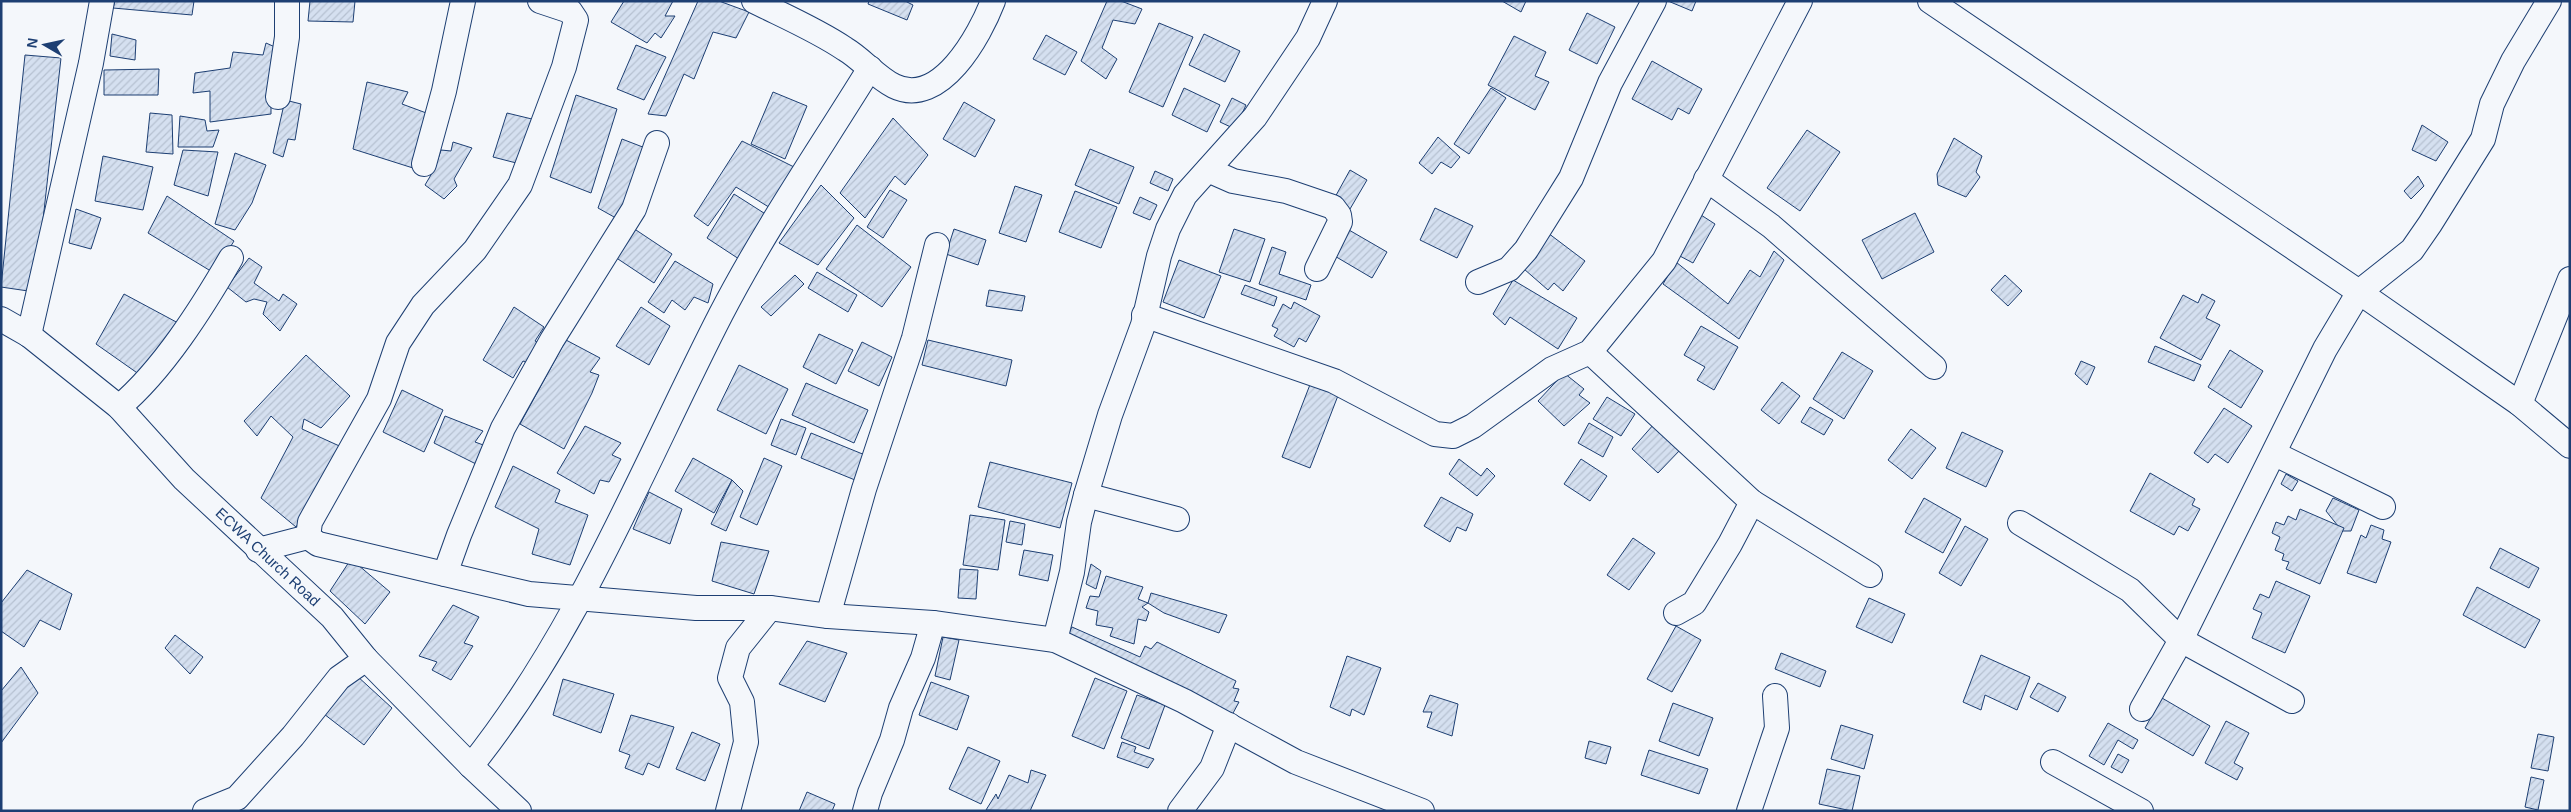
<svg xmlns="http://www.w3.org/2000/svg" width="2571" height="812" font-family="Arial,sans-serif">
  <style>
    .building { fill: url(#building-hatch); stroke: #1d3f73 }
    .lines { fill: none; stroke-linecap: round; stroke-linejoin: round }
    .minor-casing { stroke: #1d3f73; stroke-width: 26 }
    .minor { stroke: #f4f7fb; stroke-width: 24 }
    .labels { text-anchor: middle; stroke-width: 4; stroke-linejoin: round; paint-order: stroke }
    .street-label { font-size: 15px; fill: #1d3f73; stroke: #f4f7fb }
  </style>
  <defs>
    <pattern id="building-hatch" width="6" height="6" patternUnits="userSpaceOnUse" patternTransform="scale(1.25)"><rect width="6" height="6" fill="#d5e0f0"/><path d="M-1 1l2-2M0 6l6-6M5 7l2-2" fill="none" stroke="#b6c1d1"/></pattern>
  </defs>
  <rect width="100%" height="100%" fill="#f4f7fb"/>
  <g class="building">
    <path d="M115 1H194L192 15 113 8Z"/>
    <path d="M310 1H355L353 22 308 21Z"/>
    <path d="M624 1H673L665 16H675L661 38 655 33 647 43 611 22Z"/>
    <path d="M698 1H719L749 12 736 38 713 32 694 79 684 74 666 116 648 114Z"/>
    <path d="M869 1H905L913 5 907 20 868 4Z"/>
    <path d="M1107 1H1121L1142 9 1135 24 1113 20 1102 48 1117 59 1106 79 1081 61Z"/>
    <path d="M1502 1H1526L1521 12Z"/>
    <path d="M1668 1H1696L1692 11Z"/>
    <path d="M1587 13 1615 27 1597 64 1569 50Z"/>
    <path d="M1159 23 1193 37 1163 107 1129 92Z"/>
    <path d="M112 34 136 40 135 60 110 56Z"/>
    <path d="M1204 34 1240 51 1225 82 1189 65Z"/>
    <path d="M1046 35 1077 52 1065 75 1033 59Z"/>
    <path d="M1514 36 1546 52 1535 76 1549 82 1535 110 1488 85Z"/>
    <path d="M266 43 275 47 271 86V114L210 122V91L193 93 195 73 230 68 233 52 263 55Z"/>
    <path d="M636 45 666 57 644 100 617 89Z"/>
    <path d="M25 55 61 58 35 292 1 287Z"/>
    <path d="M1652 61 1702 89 1689 114 1678 108 1672 120 1632 99Z"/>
    <path d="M159 69 158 95H104V70Z"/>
    <path d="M367 82 408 92 402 104 429 114 413 168 353 149Z"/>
    <path d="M1184 88 1220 105 1207 132 1172 115Z"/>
    <path d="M1491 88 1506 98 1469 154 1454 144Z"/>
    <path d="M773 92 807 106 785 159 751 144Z"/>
    <path d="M576 95 617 109 591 193 550 177Z"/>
    <path d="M1232 98 1246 105 1235 129 1220 122Z"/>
    <path d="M285 100 301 104 295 140 288 139 283 157 273 153Z"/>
    <path d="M964 102 995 120 975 157 943 139Z"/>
    <path d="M150 113 172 115 173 154 146 152Z"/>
    <path d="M507 113 536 120 524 165 493 157Z"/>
    <path d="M180 116 205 120 207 131 219 130 213 147H178Z"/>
    <path d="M893 118 928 155 905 185 895 176 865 218 840 193Z"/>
    <path d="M2422 125 2448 142 2436 161 2412 150Z"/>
    <path d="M1807 130 1840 152 1800 211 1767 188Z"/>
    <path d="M1438 137 1460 157 1451 168 1441 162 1432 174 1419 163Z"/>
    <path d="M1954 138 1982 156 1976 172 1980 177 1966 197 1938 185 1937 174Z"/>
    <path d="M622 139 653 151 623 222 598 208Z"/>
    <path d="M742 141 796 168 772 209 736 187 708 226 694 216Z"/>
    <path d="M453 142 472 148 454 179 457 186 444 199 425 185 435 168 441 150 451 151Z"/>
    <path d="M1090 149 1134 167 1119 204 1075 185Z"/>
    <path d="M183 150 218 152 208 196 174 185Z"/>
    <path d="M235 153 266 165 252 203 235 230 215 224Z"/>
    <path d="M103 156 153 167 143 210 95 201Z"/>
    <path d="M1350 170 1367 180 1350 209 1334 199Z"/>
    <path d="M1155 171 1173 179 1168 191 1150 183Z"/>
    <path d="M2418 176 2424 186 2411 199 2404 191Z"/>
    <path d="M821 185 854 218 818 265 779 243Z"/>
    <path d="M1015 186 1042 195 1026 242 999 233Z"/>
    <path d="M890 190 907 200 883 238 867 227Z"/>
    <path d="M1075 191 1117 207 1101 248 1059 232Z"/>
    <path d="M734 194 767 215 739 259 707 238Z"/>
    <path d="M167 196 234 241 214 273 148 233Z"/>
    <path d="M1140 197 1157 205 1150 220 1133 213Z"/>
    <path d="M1435 208 1473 226 1457 258 1420 240Z"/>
    <path d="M76 209 101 218 91 249 69 243Z"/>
    <path d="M1915 213 1934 252 1882 279 1862 240Z"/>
    <path d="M1701 215 1715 224 1693 263 1678 255Z"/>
    <path d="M857 225 911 267 882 307 826 269Z"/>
    <path d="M633 228 672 254 654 283 615 257Z"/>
    <path d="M954 229 986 240 978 265 946 254Z"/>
    <path d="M1234 229 1265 239 1250 282 1219 272Z"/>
    <path d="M1349 230 1387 252 1372 278 1333 255Z"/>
    <path d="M1548 233 1585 261 1563 291 1554 283 1548 290 1524 269Z"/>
    <path d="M1272 247 1286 252 1279 274 1311 285 1306 300 1259 284Z"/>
    <path d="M1774 251 1784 260 1739 339 1663 284 1676 262 1728 304 1750 270 1760 277Z"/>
    <path d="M249 258 262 267 254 283 279 301 283 294 297 304 280 331 263 314 267 302 254 299 246 302 227 287Z"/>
    <path d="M1179 260 1221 276 1204 318 1163 302Z"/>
    <path d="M675 261 713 284 708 303 694 297 685 310 672 300 664 313 648 302Z"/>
    <path d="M817 272 857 295 848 312 808 288Z"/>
    <path d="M795 275 804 284 771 316 761 307Z"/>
    <path d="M2005 275 2022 291 2008 306 1991 290Z"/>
    <path d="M1513 280 1577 318 1558 349 1510 317 1505 325 1493 314Z"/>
    <path d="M1245 285 1277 297 1274 306 1241 294Z"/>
    <path d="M989 290 1025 296 1022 311 986 306Z"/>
    <path d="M124 294 180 324 143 377 96 344Z"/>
    <path d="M2202 294 2215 301 2206 318 2220 325 2201 360 2160 338 2183 295 2198 303Z"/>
    <path d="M1294 302 1320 316 1306 342 1299 338 1294 347 1274 336 1278 329 1272 326 1283 304 1291 309Z"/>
    <path d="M514 307 544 327 535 341 543 345 532 365 523 361 513 378 483 360Z"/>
    <path d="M641 307 670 326 649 365 616 346Z"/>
    <path d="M1701 326 1738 347 1714 390 1697 380 1705 367 1684 355Z"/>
    <path d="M819 334 853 350 836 384 803 367Z"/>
    <path d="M566 340 600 358 590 372 599 375 592 393 564 449 520 424Z"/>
    <path d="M928 340 1012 360 1006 386 922 365Z"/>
    <path d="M862 342 892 357 879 386 848 371Z"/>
    <path d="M2155 346 2201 365 2194 381 2148 362Z"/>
    <path d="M2230 350 2263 371 2241 408 2208 387Z"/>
    <path d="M1842 352 1873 371 1844 419 1813 399Z"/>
    <path d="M306 355 350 396 321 428 304 419 302 429 346 449 296 527 261 498 293 437 271 416 257 436 244 421Z"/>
    <path d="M2081 361 2095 367 2087 385 2075 374Z"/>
    <path d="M739 365 788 389 766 434 717 410Z"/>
    <path d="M1564 373 1584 389 1579 395 1590 403 1564 426 1538 401Z"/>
    <path d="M1311 382 1339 393 1310 468 1282 457Z"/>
    <path d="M1782 382 1800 396 1779 424 1761 410Z"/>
    <path d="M806 383 868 410 854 443 792 415Z"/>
    <path d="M402 390 443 410 424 452 383 432Z"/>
    <path d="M1607 397 1635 414 1621 436 1593 419Z"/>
    <path d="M1810 407 1833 420 1824 435 1801 422Z"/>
    <path d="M2224 408 2252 426 2228 463 2215 454 2208 463 2194 453Z"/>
    <path d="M445 416 483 431 475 442 486 446 476 464 434 443Z"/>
    <path d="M781 419 806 428 796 455 771 445Z"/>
    <path d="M1589 423 1613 437 1603 457 1578 443Z"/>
    <path d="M1654 424 1681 449 1658 473 1632 449Z"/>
    <path d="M585 426 621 443 612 455 621 459 609 482 600 480 594 494 557 473Z"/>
    <path d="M1911 429 1936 448 1912 479 1888 460Z"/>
    <path d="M1962 432 2003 451 1986 487 1946 468Z"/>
    <path d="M811 433 865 455 855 480 801 458Z"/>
    <path d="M693 458 732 480 714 513 675 491Z"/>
    <path d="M764 458 782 466 757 525 740 517Z"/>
    <path d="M1459 459 1481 476 1487 468 1495 476 1477 496 1449 474Z"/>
    <path d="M1581 459 1607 476 1590 501 1564 484Z"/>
    <path d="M990 462 1072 483 1060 528 978 507Z"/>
    <path d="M513 466 560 490 555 502 588 515 570 565 532 554 539 529 495 507Z"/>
    <path d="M2150 473 2195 499 2192 505 2200 509 2188 531 2179 526 2174 535 2130 511Z"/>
    <path d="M2286 474 2298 481 2292 491 2281 484Z"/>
    <path d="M732 480 743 491 726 531 711 524Z"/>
    <path d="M649 492 682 509 670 544 633 529Z"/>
    <path d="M1441 497 1473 514 1466 531 1457 527 1450 542 1424 526Z"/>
    <path d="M1924 498 1961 519 1943 553 1905 532Z"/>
    <path d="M2333 498 2359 510 2351 531H2342L2326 511Z"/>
    <path d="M2300 509 2344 528 2320 584 2286 569 2289 562 2282 560 2284 554 2275 550 2280 537 2272 533 2276 522 2284 525 2288 516 2296 520Z"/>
    <path d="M970 515 1005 520 998 570 963 565Z"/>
    <path d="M1010 521 1025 524 1022 545 1006 542Z"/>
    <path d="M2371 525 2384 530 2382 539 2391 542 2376 583 2347 573 2361 535 2366 538Z"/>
    <path d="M1965 526 1988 539 1961 586 1939 573Z"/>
    <path d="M1633 538 1655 553 1629 590 1607 575Z"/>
    <path d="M721 542 769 551 754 594 712 581Z"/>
    <path d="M2500 548 2539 568 2529 588 2490 568Z"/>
    <path d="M1024 550 1053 555 1048 581 1019 575Z"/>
    <path d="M351 559 390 592 365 624 330 591Z"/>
    <path d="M1091 564 1101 571 1096 589 1086 584Z"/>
    <path d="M960 569 978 570 976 599 958 598Z"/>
    <path d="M27 570 72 594 60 630 40 620 24 647 1 631V603Z"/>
    <path d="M1106 576 1143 587 1138 599 1148 603 1142 607 1149 612 1146 621 1138 619 1134 644 1110 636 1113 628 1096 625 1098 611 1086 608 1090 596 1099 597Z"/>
    <path d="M2276 581 2310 596 2285 653 2252 638 2262 613 2253 609 2260 594 2269 598Z"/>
    <path d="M2477 587 2540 620 2525 648 2463 615Z"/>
    <path d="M1151 593 1227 615 1219 633 1164 613 1148 603Z"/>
    <path d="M1869 598 1905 614 1892 643 1856 627Z"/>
    <path d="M453 605 479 617 464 643 473 646 451 680 432 670 437 662 419 656Z"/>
    <path d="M1676 626 1701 640 1672 692 1647 679Z"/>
    <path d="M1072 627 1140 657 1145 646 1151 649 1157 642 1236 681 1233 688 1239 689 1234 701 1239 702 1232 715 1065 641Z"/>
    <path d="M175 635 203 657 190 674 165 648Z"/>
    <path d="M943 637 959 640 950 680 935 676Z"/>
    <path d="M807 641 847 653 825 702 779 684Z"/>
    <path d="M1781 653 1826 671 1820 687 1775 669Z"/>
    <path d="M1981 655 2030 677 2017 710 1985 695 1981 710 1963 702Z"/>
    <path d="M1347 656 1381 668 1364 715 1352 709 1350 716 1330 707Z"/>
    <path d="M21 667 38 693 1 743V691Z"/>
    <path d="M356 675 392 708 364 745 324 714Z"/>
    <path d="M1095 678 1127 691 1104 749 1072 736Z"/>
    <path d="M563 679 614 694 601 733 553 715Z"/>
    <path d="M931 682 969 696 957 730 919 715Z"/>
    <path d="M2038 683 2066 697 2058 712 2030 697Z"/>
    <path d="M1137 695 1165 705 1149 749 1121 738Z"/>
    <path d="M1430 695 1458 704 1452 736 1427 727 1432 712H1423Z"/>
    <path d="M2162 698 2210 726 2193 756 2145 728Z"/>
    <path d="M1673 703 1713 718 1699 756 1659 741Z"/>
    <path d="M631 715 674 727 659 768 648 763 643 775 625 768 630 755 619 751Z"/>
    <path d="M2226 721 2249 733 2234 763 2243 768 2237 780 2205 763Z"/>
    <path d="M2108 723 2138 740 2133 749 2118 740 2104 765 2089 756Z"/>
    <path d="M1841 725 1873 735 1864 769 1831 759Z"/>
    <path d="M692 732 720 744 705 781 676 769Z"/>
    <path d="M2538 734 2554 737 2548 771 2531 768Z"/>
    <path d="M1589 741 1611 747 1606 764 1585 758Z"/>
    <path d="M1122 742 1136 747 1134 752 1154 759 1148 768 1117 757Z"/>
    <path d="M968 747 1000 761 981 804 949 789Z"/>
    <path d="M1649 750 1708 769 1699 794 1641 775Z"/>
    <path d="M2118 754 2129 760 2122 773 2111 767Z"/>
    <path d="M1827 769 1860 776 1852 811 1819 804Z"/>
    <path d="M1031 770 1046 775 1030 811 986 810 996 794 998 799 1009 775 1028 783Z"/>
    <path d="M2531 777 2544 780 2538 810 2525 807Z"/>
    <path d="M807 792 835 804 832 811H799Z"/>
  </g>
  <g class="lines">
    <defs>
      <g id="minor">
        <path d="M540 1 570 11 576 20 564 67 520 185 475 250 423 305 398 343 379 399 310 522 308 537 318 544 529 594 696 608H770L828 616 933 623 1055 640 1184 701 1296 762 1422 811"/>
        <path d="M754 1C784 16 817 30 845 49 862 59 876 77 894 86 940 109 980 35 993 1"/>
        <path d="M1930 1 2359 292 2520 404 2570 446"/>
        <path d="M278 97 287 37V1"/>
        <path d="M424 164 444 91 463 1"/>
        <path d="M1208 170 1233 181 1286 191 1333 207 1339 215 1340 222 1317 269"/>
        <path d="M1706 179 1771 226 1934 367"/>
        <path d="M1478 282 1509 269 1526 250 1571 178 1610 83 1654 1"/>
        <path d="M1144 315 1334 381 1435 434 1453 436 1473 426 1552 369 1590 352 1664 261 1800 1"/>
        <path id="s1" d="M1 319 29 335 119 407 184 479 332 617 366 659 471 766 519 811"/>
        <path d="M29 335 91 63 102 1"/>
        <path d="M1590 352 1752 502 1870 575"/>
        <path d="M2520 404 2570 279"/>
        <path d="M119 407C163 370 202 308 231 258"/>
        <path d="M2275 454 2383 507"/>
        <path d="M1086 495 1177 519"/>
        <path d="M2020 523 2130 590 2181 640 2292 701"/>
        <path d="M258 550 308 537"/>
        <path d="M445 574 459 535 503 428 552 340 634 209 657 143"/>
        <path d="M1676 613 1694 603 1730 544 1752 502"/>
        <path d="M828 616 864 489 914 338 937 245"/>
        <path d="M1055 640 1072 572 1079 522 1086 495 1110 415 1143 325 1159 256 1168 229 1185 195 1255 117 1308 38 1325 1"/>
        <path d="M2142 709 2181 640 2325 349 2359 292 2412 250 2430 224 2483 139 2492 104 2513 61 2549 1"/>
        <path d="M2053 762 2141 811"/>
        <path d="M471 766C579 631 643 466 721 314 765 229 820 149 870 68"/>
        <path d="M205 811 237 798 293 736 339 678 366 659"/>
        <path d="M728 811 746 742 742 702 730 678 738 648 770 608"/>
        <path d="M865 811 870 793 892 740 901 708 923 658 933 623"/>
        <path d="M1180 811 1212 768 1229 725"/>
        <path d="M1749 811 1777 728 1775 696"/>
      </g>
    </defs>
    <use href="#minor" class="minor-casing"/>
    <use href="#minor" class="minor"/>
  </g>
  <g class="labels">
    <g class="street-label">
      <text dy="5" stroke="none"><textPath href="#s1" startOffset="359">ECWA Church Road</textPath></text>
    </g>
  </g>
  <rect width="2571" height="812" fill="none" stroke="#1d3f73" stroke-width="5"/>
  <g transform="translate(45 45) rotate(279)" stroke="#f4f7fb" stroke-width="4" paint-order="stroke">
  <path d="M0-4L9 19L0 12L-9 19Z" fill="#1d3f73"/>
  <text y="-8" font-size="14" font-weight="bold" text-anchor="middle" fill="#1d3f73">N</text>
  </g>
</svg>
